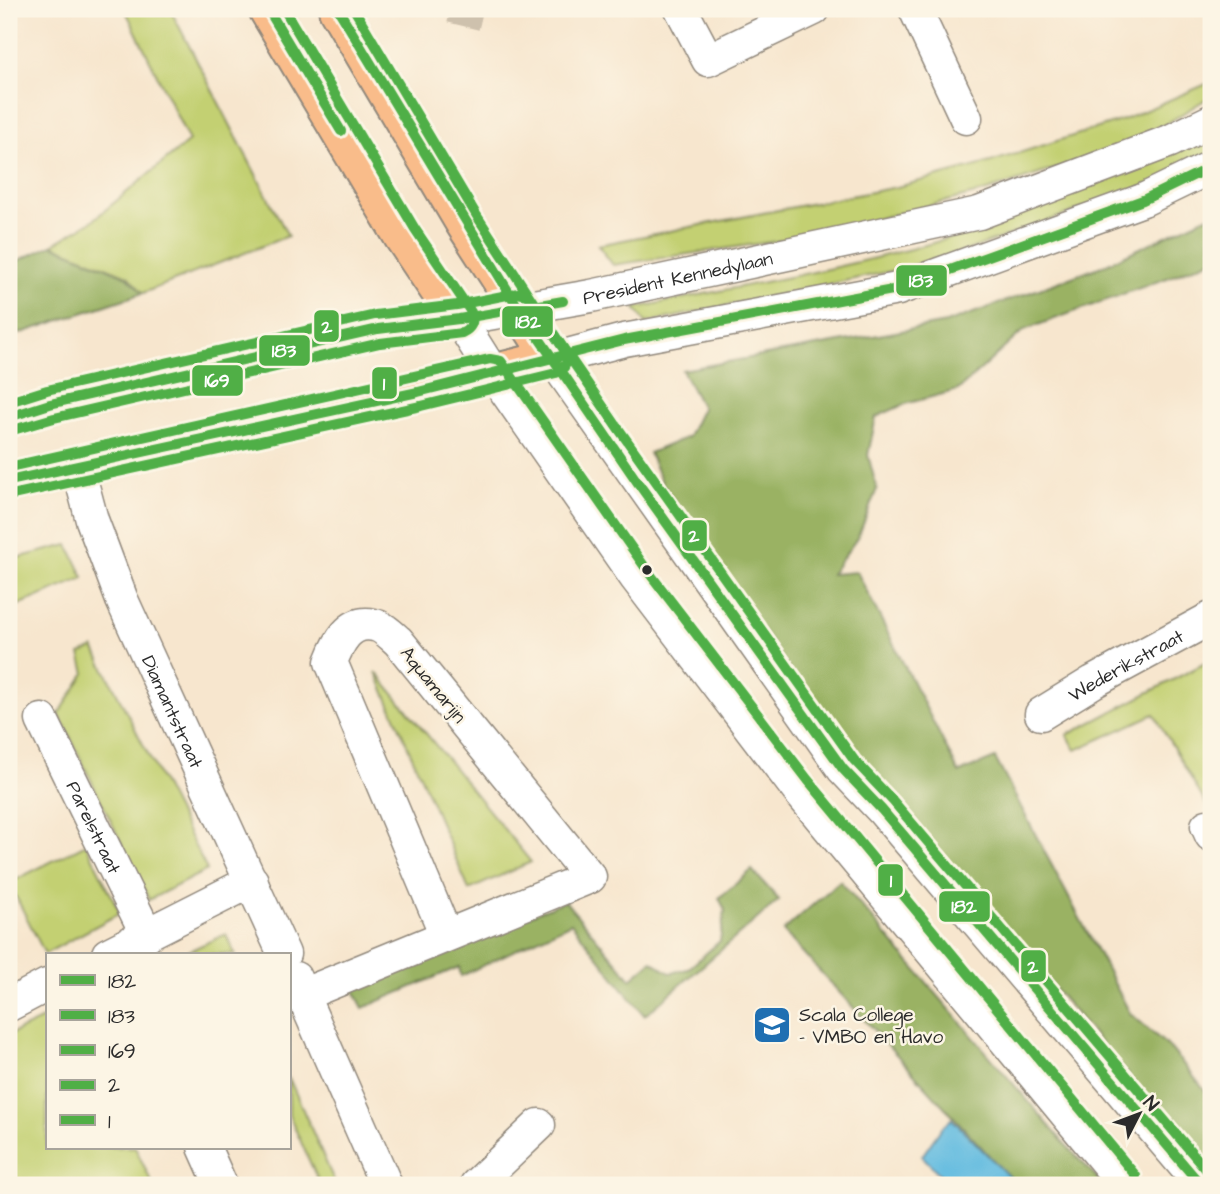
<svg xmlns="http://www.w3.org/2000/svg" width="1220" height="1194" font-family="'Architects Daughter',sans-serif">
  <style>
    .green { fill: #c3d072; stroke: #777e4e; stroke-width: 2 }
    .forest { fill: #9ab264; stroke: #626e48; stroke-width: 2 }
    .water { fill: #63bce0; stroke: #477486; stroke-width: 2 }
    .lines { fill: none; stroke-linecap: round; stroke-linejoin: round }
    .minor-tunnel { stroke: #cec1ad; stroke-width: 32; stroke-dasharray: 32 16; stroke-linecap: butt }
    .minor-casing { stroke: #91887c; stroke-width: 35 }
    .major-casing { stroke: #91887c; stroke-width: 42 }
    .minor { stroke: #fff; stroke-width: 32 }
    .major { stroke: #f9bc8a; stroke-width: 38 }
    .bus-1-casing { stroke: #fcf5e5; stroke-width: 16 }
    .bus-2-casing { stroke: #fcf5e5; stroke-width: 16 }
    .bus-3-casing { stroke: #fcf5e5; stroke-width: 16 }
    .bus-4-casing { stroke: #fcf5e5; stroke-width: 16 }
    .bus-5-casing { stroke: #fcf5e5; stroke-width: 16 }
    .bus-1 { stroke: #50af46; stroke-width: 10 }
    .bus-2 { stroke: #50af46; stroke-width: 10 }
    .bus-3 { stroke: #50af46; stroke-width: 10 }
    .bus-4 { stroke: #50af46; stroke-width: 10 }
    .bus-5 { stroke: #50af46; stroke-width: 10 }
    .bus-dot { fill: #2b2b2b; stroke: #fcf5e5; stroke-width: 2.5 }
    .labels { text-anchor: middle; stroke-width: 5; stroke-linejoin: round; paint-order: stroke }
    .street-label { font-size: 19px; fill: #2b2b2b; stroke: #fcf5e5 }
    .poi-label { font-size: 19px; fill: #2b2b2b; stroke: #fcf5e5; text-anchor: start }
    .line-badge { stroke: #fcf5e5; stroke-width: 2.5 }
    .badge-label { font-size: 19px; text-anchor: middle; font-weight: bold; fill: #fff }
  </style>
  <rect width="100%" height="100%" fill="#fcf5e5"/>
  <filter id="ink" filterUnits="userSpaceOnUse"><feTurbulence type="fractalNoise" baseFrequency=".0143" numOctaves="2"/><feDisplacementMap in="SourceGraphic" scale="14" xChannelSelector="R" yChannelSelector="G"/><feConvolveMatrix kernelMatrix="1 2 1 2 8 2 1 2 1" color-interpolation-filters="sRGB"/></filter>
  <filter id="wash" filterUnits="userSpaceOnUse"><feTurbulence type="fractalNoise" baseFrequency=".00686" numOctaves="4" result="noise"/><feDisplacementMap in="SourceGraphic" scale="28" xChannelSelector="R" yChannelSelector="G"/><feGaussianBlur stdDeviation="1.57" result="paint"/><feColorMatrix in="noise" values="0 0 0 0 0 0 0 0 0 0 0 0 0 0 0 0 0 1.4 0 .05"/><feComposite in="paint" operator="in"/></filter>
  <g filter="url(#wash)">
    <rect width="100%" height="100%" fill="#f7e6ce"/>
    <g class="green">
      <path d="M125 9H170L288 236 143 293 128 276 52 245 92 221 189 141Z"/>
      <path d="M1211 82V96L1135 143 987 191 805 237 613 265 598 245 897 187 981 165 1123 120Z"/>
      <path d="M1211 130V156L1153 183 965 251 892 271 646 323 635 308C736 287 838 270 936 242 1032 214 1122 174 1211 130Z"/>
      <path d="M68 545 84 578 9 609V560Z"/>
      <path d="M94 648 207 870 149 900 59 714 85 673 80 654Z"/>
      <path d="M1211 660V807L1209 809 1154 714 1076 750 1067 735Z"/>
      <path d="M376 672 531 862 469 890Z"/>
      <path d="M86 844 120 913 45 954 9 883Z"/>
      <path d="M226 934 235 954H182Z"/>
      <path d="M47 1017V1147H135L153 1185H9V1035Z"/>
      <path d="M289 1078 336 1185H320L289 1115Z"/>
    </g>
    <g class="forest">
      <path d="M1208 216 1211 224V260L1170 277 1024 330 958 390 905 404 876 417 868 455 877 489 858 537 831 574 857 572 959 773 995 758 1130 1013 1171 1049 1211 1098V1173L880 783 830 729 663 485 649 453 688 437 702 408 682 370 946 323 1102 266Z"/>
      <path d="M52 245 128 277 143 293 9 337V265Z"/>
      <path d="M752 870 779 900 648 1013 644 1015 571 923 461 976 459 967 363 1008 352 987 565 901 631 979 652 961 670 973 688 969 720 941 725 910 719 898Z"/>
      <path d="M840 881 1064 1143 1104 1185H1016L783 931Z"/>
    </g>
    <path class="water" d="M952 1119 1017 1185H950L922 1156 943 1126Z"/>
  </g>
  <g filter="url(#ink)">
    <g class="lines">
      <path class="minor-tunnel" d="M463 26 467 9"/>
      <defs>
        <g id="minor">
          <path d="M681 9 708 60 814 9"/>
          <path d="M915 9 966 118"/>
          <path id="s1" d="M77 464 92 520 122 600 284 954"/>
          <path id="s2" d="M1041 714 1093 682 1211 618"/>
          <path id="s3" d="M42 720 147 935"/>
          <path d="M1207 826 1211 835"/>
          <path d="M108 954 252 881"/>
          <path d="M295 978 386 1185"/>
          <path d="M302 995 590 877 398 641C392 636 382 626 374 625 349 619 338 644 331 662L446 935"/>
          <path d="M9 1005 47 985"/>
          <path d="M204 1147 221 1185"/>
          <path d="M476 1185 539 1125"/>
          <path id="s4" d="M1125 1185 797 789 636 578 493 373 459 319 591 296 979 213 1170 141 1211 121"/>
          <path d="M1201 1185 882 810 843 769 553 359 624 340 898 289 1143 200 1211 167"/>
        </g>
        <g id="major">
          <path d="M9 417 50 404 378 329 459 319 403 236 268 9"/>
          <path d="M9 481 418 392 553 359 465 223 338 9"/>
        </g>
      </defs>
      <use href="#minor" class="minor-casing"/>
      <use href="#major" class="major-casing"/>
      <use href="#minor" class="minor"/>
      <use href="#major" class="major"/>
      <defs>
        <g id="bus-1">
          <path d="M268 9 341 131"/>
          <path d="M338 9 519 309 638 483 843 769 882 810 1201 1185"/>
        </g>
        <g id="bus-2">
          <path d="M9 417 50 404 378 329 459 319 563 301"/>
          <path d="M9 481 418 392 624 340 898 289 1143 200 1211 167"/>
        </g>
        <g id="bus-3">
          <path d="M13 430 54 418 380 343 462 333C471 329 475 322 471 312L415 229 284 9"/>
          <path d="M12 495 421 406 556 373C566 369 569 361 565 351L477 216 354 9"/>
        </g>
        <path id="bus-4" d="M9 402 47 390 375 315 457 305 518 293 527 295 618 428 854 760 893 801 1211 1175"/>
        <path id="bus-5" d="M9 467 490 359 501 361 647 570 808 780 1136 1176"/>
      </defs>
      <use href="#bus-1" class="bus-1-casing"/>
      <use href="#bus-2" class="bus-2-casing"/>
      <use href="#bus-3" class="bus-3-casing"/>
      <use href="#bus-4" class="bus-4-casing"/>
      <use href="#bus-5" class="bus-5-casing"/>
      <use href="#bus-1" class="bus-1"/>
      <use href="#bus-2" class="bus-2"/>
      <use href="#bus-3" class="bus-3"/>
      <use href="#bus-4" class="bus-4"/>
      <use href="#bus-5" class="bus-5"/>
    </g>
  </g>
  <defs>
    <symbol id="university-square" viewBox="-11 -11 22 22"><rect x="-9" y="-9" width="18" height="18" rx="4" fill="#1f6fb2" stroke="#fcf5e5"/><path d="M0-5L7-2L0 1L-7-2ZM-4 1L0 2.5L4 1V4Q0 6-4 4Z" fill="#fff"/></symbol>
  </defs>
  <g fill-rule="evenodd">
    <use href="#university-square" x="750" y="1003" width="44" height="44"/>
  </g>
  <circle class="bus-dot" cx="647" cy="570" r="6"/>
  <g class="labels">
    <g class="street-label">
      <text dy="7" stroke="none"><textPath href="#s4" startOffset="1316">President Kennedylaan</textPath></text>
      <text dy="7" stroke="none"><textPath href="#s2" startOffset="98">Wederikstraat</textPath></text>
      <text transform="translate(434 684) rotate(51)" y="7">Aquamarijn</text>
      <text dy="7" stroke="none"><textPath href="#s1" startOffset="266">Diamantstraat</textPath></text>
      <text dy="7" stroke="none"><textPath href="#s3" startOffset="119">Parelstraat</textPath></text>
    </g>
    <g class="poi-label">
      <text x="799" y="1021">Scala College<tspan x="799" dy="22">- VMBO en Havo</tspan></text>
    </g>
  </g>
  <g class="line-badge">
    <rect x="895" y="264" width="53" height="33" rx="7" fill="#50af46"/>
    <rect x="501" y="305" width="53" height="33" rx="7" fill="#50af46"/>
    <rect x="313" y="309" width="27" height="34" rx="7" fill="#50af46"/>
    <rect x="258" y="334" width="53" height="33" rx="7" fill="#50af46"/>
    <rect x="191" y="364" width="53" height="33" rx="7" fill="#50af46"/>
    <rect x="371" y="366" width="27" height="34" rx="7" fill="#50af46"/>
    <rect x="681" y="519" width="27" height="33" rx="7" fill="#50af46"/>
    <rect x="877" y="863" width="27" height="34" rx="7" fill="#50af46"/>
    <rect x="938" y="890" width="53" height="33" rx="7" fill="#50af46"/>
    <rect x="1020" y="949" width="27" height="34" rx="7" fill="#50af46"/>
  </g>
  <g class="badge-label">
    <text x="921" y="287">183</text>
    <text x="528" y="328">182</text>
    <text x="327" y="333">2</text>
    <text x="284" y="357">183</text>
    <text x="217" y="387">169</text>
    <text x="384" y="390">1</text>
    <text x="694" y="542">2</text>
    <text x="891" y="887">1</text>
    <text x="964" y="913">182</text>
    <text x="1033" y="973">2</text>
  </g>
  <rect width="1220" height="1194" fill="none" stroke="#fcf5e5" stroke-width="35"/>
  <rect x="46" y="953" width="245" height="196" fill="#fcf5e5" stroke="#a8a49b" stroke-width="2"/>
  <rect x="60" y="975" width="35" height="10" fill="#50af46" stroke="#a8a49b" stroke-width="2"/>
  <text x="108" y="988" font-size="21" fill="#2b2b2b">182</text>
  <rect x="60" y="1010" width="35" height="10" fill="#50af46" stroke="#a8a49b" stroke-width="2"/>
  <text x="108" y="1023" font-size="21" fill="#2b2b2b">183</text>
  <rect x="60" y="1045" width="35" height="10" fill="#50af46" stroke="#a8a49b" stroke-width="2"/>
  <text x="108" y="1058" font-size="21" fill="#2b2b2b">169</text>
  <rect x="60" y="1080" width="35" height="10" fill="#50af46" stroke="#a8a49b" stroke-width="2"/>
  <text x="108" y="1092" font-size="21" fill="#2b2b2b">2</text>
  <rect x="60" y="1115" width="35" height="10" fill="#50af46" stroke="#a8a49b" stroke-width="2"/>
  <text x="108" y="1128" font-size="21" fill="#2b2b2b">1</text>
  <g transform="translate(1139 1114) rotate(48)" stroke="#fcf5e5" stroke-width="5" paint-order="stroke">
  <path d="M0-5L12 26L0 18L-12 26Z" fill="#2b2b2b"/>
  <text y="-10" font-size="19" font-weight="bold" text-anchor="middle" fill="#2b2b2b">N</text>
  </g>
</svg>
